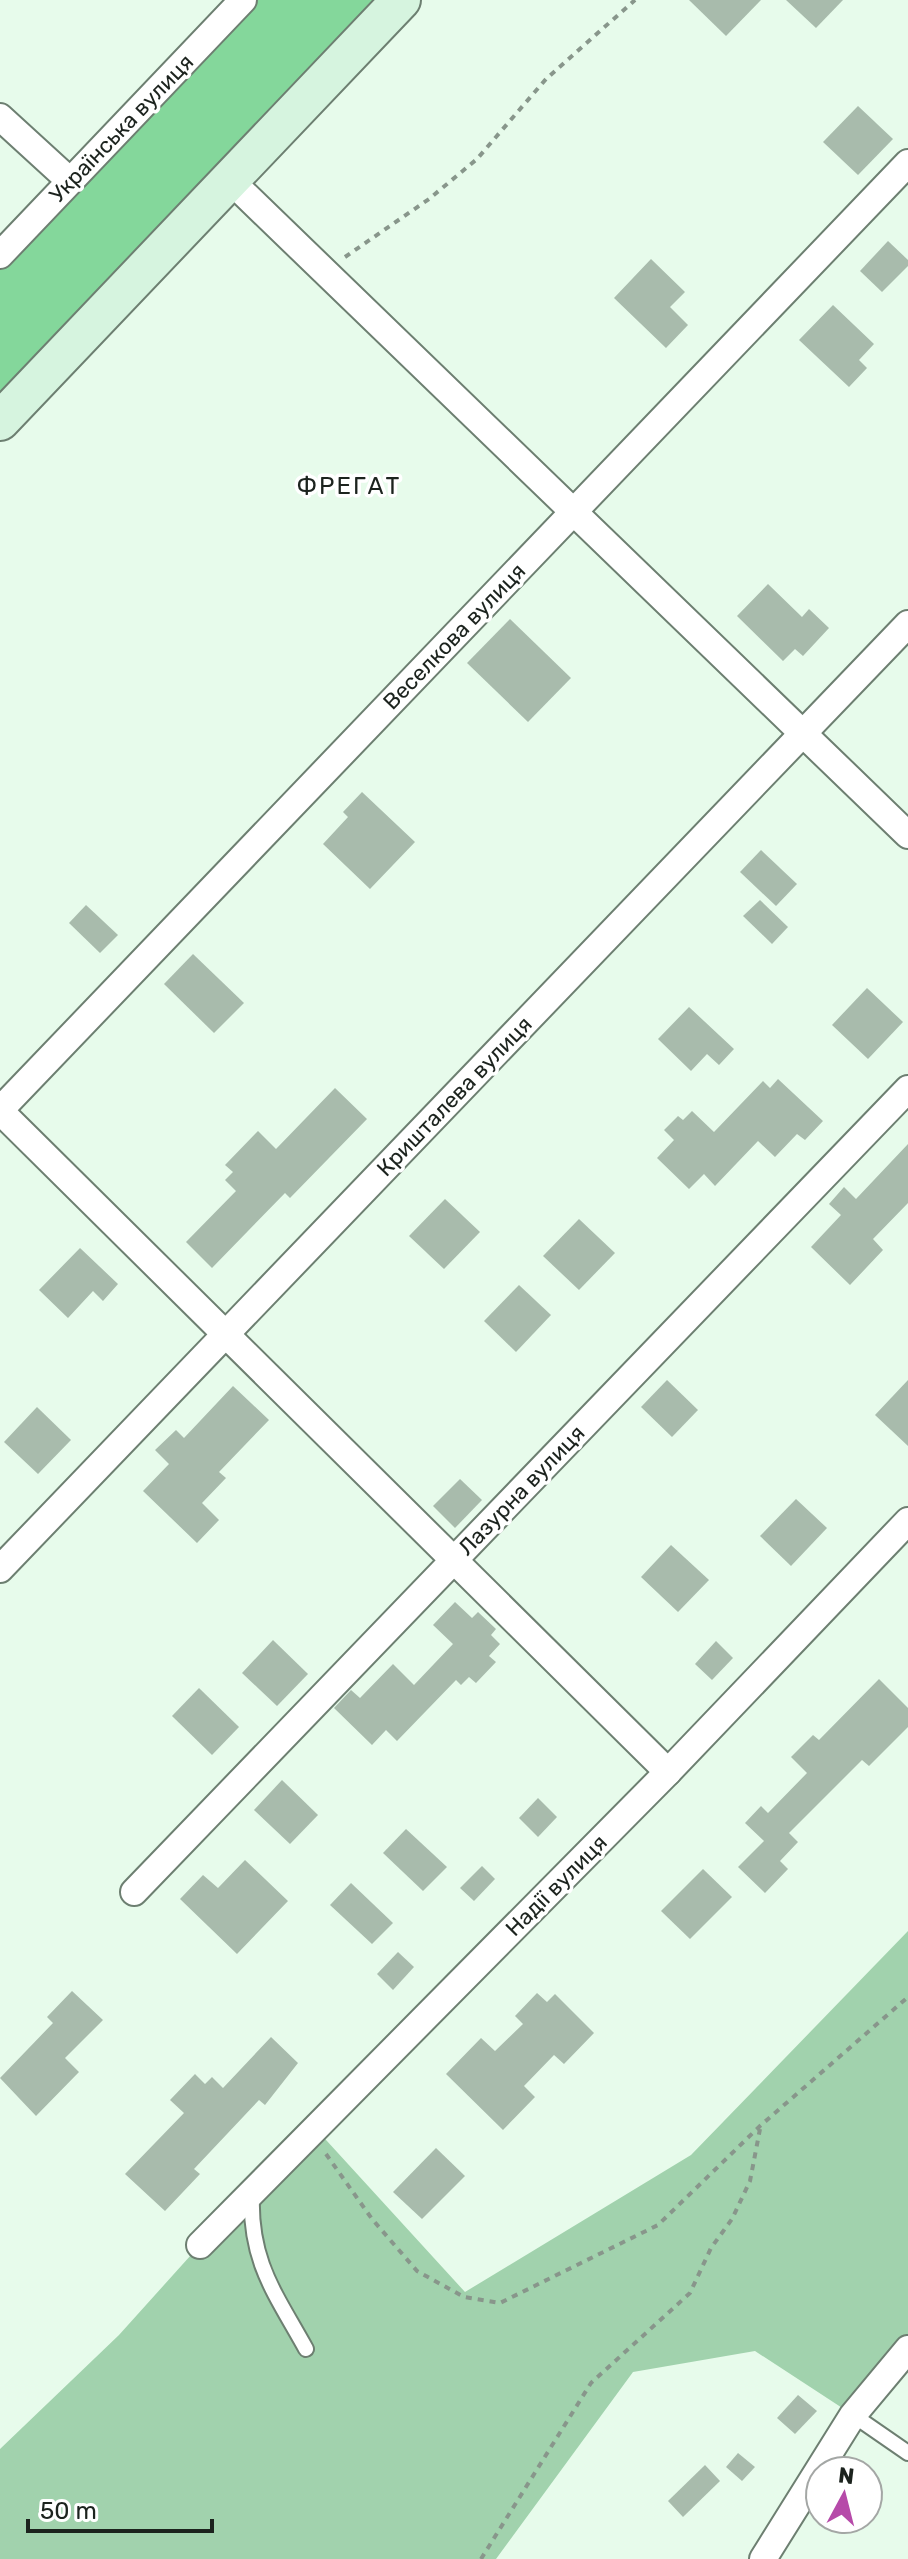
<svg xmlns="http://www.w3.org/2000/svg" width="908" height="2559" font-family="Rubik,sans-serif">
  <style>
    .green { fill: #a1d2ad }
    .forest { fill: #84d79b }
    .building { fill: #a8bbac }
    .lines { fill: none; stroke-linecap: round; stroke-linejoin: round }
    .lane-casing { stroke: #6d7f71; stroke-width: 18 }
    .street-casing { stroke: #6d7f71; stroke-width: 30 }
    .secondary-casing { stroke: #6d7f71; stroke-width: 42 }
    .path { stroke: #88968b; stroke-width: 4; stroke-dasharray: 6 6; stroke-linecap: butt }
    .lane { stroke: #fff; stroke-width: 14 }
    .street { stroke: #fff; stroke-width: 26 }
    .secondary { stroke: #d6f4df; stroke-width: 38 }
    .labels { text-anchor: middle; stroke-width: 7; stroke-linejoin: round; paint-order: stroke }
    .street-label { font-size: 22px; fill: #1c231e; stroke: #fff }
    .neighbourhood-label { font-size: 24px; letter-spacing: 2px; fill: #1c231e; stroke: #fff }
  </style>
  <rect width="100%" height="100%" fill="#e7fbeb"/>
  <path class="green" d="M908 1931V2349L853 2415 755 2351 633 2372 496 2559H0V2449L119 2335 200 2245 316 2129 465 2292 691 2155Z"/>
  <path class="forest" d="M243 0H379L0 397V255Z"/>
  <g class="building">
    <path d="M689 0H761L726 36Z"/>
    <path d="M786 0H843L816 28Z"/>
    <path d="M858 106 893 139 858 175 823 142Z"/>
    <path d="M888 241 908 260V266L882 292 860 271Z"/>
    <path d="M651 259 685 292 670 307 688 325 666 348 614 298Z"/>
    <path d="M833 305 874 344 859 360 867 368 849 387 799 340Z"/>
    <path d="M768 584 802 617 809 609 829 628 803 656 795 649 783 661 737 616Z"/>
    <path d="M510 619 571 678 528 722 467 663Z"/>
    <path d="M362 792 415 842 370 889 323 844 348 817 343 812Z"/>
    <path d="M761 850 797 884 776 906 740 872Z"/>
    <path d="M760 900 788 927 772 944 743 916Z"/>
    <path d="M86 905 118 935 100 953 69 923Z"/>
    <path d="M193 954 244 1003 214 1033 164 984Z"/>
    <path d="M867 988 903 1022 868 1059 832 1025Z"/>
    <path d="M689 1007 734 1049 719 1065 707 1054 691 1071 658 1039Z"/>
    <path d="M778 1079 823 1121 805 1140 797 1134 775 1157 758 1141 715 1186 704 1174 689 1189 657 1158 674 1140 664 1130 678 1116 683 1120 692 1111 714 1132 763 1081 770 1088Z"/>
    <path d="M335 1088 367 1119 290 1198 285 1193 212 1268 186 1242 236 1191 225 1180 233 1172 225 1165 258 1131 276 1149Z"/>
    <path d="M908 1144V1203L873 1239 883 1250 850 1285 811 1247 841 1215 829 1204 844 1187 856 1199Z"/>
    <path d="M445 1199 480 1232 444 1269 409 1236Z"/>
    <path d="M579 1219 615 1253 579 1290 543 1256Z"/>
    <path d="M80 1248 118 1284 103 1301 93 1291 68 1318 39 1290Z"/>
    <path d="M519 1285 551 1315 516 1352 484 1321Z"/>
    <path d="M667 1380 698 1410 672 1437 641 1407Z"/>
    <path d="M908 1380V1446L875 1415Z"/>
    <path d="M233 1386 269 1420 219 1472 226 1478 202 1503 219 1520 197 1543 143 1491 169 1464 155 1450 176 1430 184 1438Z"/>
    <path d="M37 1407 71 1440 38 1474 4 1442Z"/>
    <path d="M460 1479 482 1500 455 1528 433 1506Z"/>
    <path d="M796 1499 827 1528 791 1566 760 1536Z"/>
    <path d="M671 1545 709 1580 678 1612 641 1577Z"/>
    <path d="M455 1602 472 1618 478 1612 496 1629 491 1635 500 1644 489 1656 496 1662 476 1683 469 1677 461 1685 456 1680 397 1741 386 1730 372 1745 334 1708 351 1690 360 1698 393 1664 414 1685 453 1644 433 1625Z"/>
    <path d="M273 1640 308 1674 277 1706 242 1673Z"/>
    <path d="M716 1641 733 1658 712 1680 695 1664Z"/>
    <path d="M879 1679 908 1708V1727L869 1766 862 1760 789 1833 798 1842 780 1861 788 1869 765 1893 738 1867 764 1841 745 1823 761 1806 768 1813 807 1773 791 1757 813 1735 819 1740Z"/>
    <path d="M199 1688 239 1727 212 1755 172 1716Z"/>
    <path d="M282 1780 318 1815 290 1844 254 1810Z"/>
    <path d="M538 1798 557 1817 538 1837 519 1818Z"/>
    <path d="M406 1829 447 1867 423 1891 383 1853Z"/>
    <path d="M245 1860 288 1901 237 1954 180 1899 203 1875 218 1888Z"/>
    <path d="M482 1866 495 1879 474 1901 460 1888Z"/>
    <path d="M703 1869 732 1897 690 1939 661 1911Z"/>
    <path d="M351 1883 393 1923 372 1944 330 1905Z"/>
    <path d="M398 1952 414 1967 393 1990 377 1974Z"/>
    <path d="M72 1991 103 2020 65 2058 79 2072 36 2116 0 2078 53 2023 47 2017Z"/>
    <path d="M537 1993 547 2002 555 1994 594 2033 564 2064 554 2055 524 2086 535 2097 503 2130 446 2074 481 2038 495 2051 523 2024 515 2016Z"/>
    <path d="M271 2037 298 2063 265 2105 259 2100 194 2169 200 2174 165 2211 125 2174 184 2113 170 2100 195 2074 205 2084 212 2077 223 2088Z"/>
    <path d="M436 2148 465 2176 422 2219 393 2192Z"/>
    <path d="M798 2395 817 2411 795 2434 777 2418Z"/>
    <path d="M738 2453 755 2467 742 2481 726 2467Z"/>
    <path d="M705 2465 720 2481 683 2517 668 2501Z"/>
  </g>
  <g class="lines">
    <defs>
      <g id="lane">
        <path d="M252 2193C249 2261 275 2293 306 2349"/>
        <path d="M853 2415 908 2453"/>
      </g>
      <g id="street">
        <path d="M0 117 70 181"/>
        <path d="M230 180 908 835"/>
        <path d="M0 255 243 0"/>
        <path d="M0 1110 908 163"/>
        <path d="M0 1111 668 1772"/>
        <path d="M0 1569 908 624"/>
        <path d="M134 1892 908 1089"/>
        <path d="M200 2245 668 1772 908 1521"/>
        <path d="M763 2559 853 2415 908 2349"/>
      </g>
      <path id="secondary" d="M0 421 401 0"/>
    </defs>
    <use href="#lane" class="lane-casing"/>
    <use href="#street" class="street-casing"/>
    <use href="#secondary" class="secondary-casing"/>
    <g class="path">
      <path d="M345 257 429 199 477 159 546 79 635 0"/>
      <path d="M326 2154 372 2219 417 2271 464 2297 500 2303 658 2225 760 2126 908 1997"/>
      <path d="M481 2559 591 2383 690 2293 711 2248 732 2219 750 2181 760 2129"/>
    </g>
    <use href="#lane" class="lane"/>
    <use href="#street" class="street"/>
    <use href="#secondary" class="secondary"/>
  </g>
  <g class="labels">
    <g class="street-label">
      <text transform="translate(121 128) rotate(-46)" y="8">Українська вулиця</text>
      <text transform="translate(454 636) rotate(-46)" y="8">Веселкова вулиця</text>
      <text transform="translate(454 1096) rotate(-46)" y="8">Кришталева вулиця</text>
      <text transform="translate(521 1490) rotate(-46)" y="8">Лазурна вулиця</text>
      <text transform="translate(556 1885) rotate(-45)" y="8">Надії вулиця</text>
    </g>
    <g class="neighbourhood-label">
      <text x="349" y="494">ФРЕГАТ</text>
    </g>
  </g>
  <g transform="translate(844 2495) rotate(7)"><circle r="38" fill="#ffffff" stroke="#a4a7a5" stroke-width="2"/>
  <path d="M0-6L14 30L0 20L-14 30Z" fill="#b64aa9"/>
  <text y="-12" font-size="22" font-weight="bold" text-anchor="middle" fill="#1c231e">N</text>
  </g>
  <path d="M28 2519v12h184v-12" fill="none" stroke="#1c231e" stroke-width="4"/>
  <text x="40" y="2519" font-size="24" fill="#1c231e" stroke="#ffffff" stroke-width="6" paint-order="stroke">50 m</text>
</svg>
